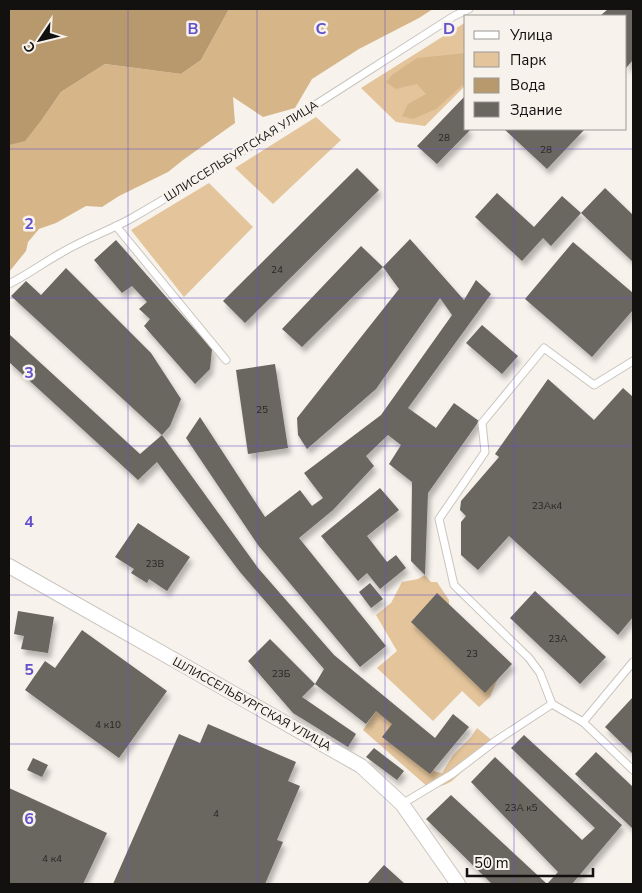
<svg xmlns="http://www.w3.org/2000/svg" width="642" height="893" font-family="'Nunito Sans',sans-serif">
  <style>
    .green { fill: #e3c49b }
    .forest { fill: #d6b689 }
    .water { fill: #b8986d }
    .building { fill: #6a6660; filter: url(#shadow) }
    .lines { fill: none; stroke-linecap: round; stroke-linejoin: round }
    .lane-casing { stroke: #c9c5bf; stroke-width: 9 }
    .street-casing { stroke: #c9c5bf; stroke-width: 16 }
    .lane { stroke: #fff; stroke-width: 7 }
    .street { stroke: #fff; stroke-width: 14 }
    .grid { fill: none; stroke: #6251ca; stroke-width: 1; stroke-opacity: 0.55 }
    .labels { text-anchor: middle; stroke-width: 5; stroke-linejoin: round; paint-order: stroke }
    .number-label { font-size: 10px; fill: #282623 }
    .street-label { font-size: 12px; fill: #12110f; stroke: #f7f2ec }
    .grid-label { font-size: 16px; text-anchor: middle; font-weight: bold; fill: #6251ca; stroke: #f7f2ec; stroke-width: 5; stroke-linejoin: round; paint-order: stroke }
  </style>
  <defs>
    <filter id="shadow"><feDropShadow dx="3" dy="5.5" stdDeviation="2.5" flood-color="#0004"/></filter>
  </defs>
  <rect width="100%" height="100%" fill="#f7f2ec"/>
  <g class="green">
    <path d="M466 22V85L425 126 396 122 361 88Z"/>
    <path d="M316 117 341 140 273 204 235 168Z"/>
    <path d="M209 183 253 227 184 297 131 230Z"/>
    <path d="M425 575 431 582H437L449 600V605L435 621 497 680 490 697 479 707 462 691 433 721 377 668 397 651 376 615 391 603 402 582 418 579Z"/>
    <path d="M379 706 408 730 401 744 436 772 442 773 453 755 471 737 477 728 494 742 452 781C444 786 438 787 429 788L363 730Z"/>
  </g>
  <g class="forest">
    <path d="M229 9H433L419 18 359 49 312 79 295 108 263 117 233 97 235 123 183 160 168 172 119 196 102 207 86 206 56 223 39 229 28 242 26 251 9 272V145L43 118 61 92 105 64 181 74 201 60Z"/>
    <path d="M466 53V82L436 109 413 119 402 116 408 104 426 94 417 84 396 89 386 82 392 75 417 58Z"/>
  </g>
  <path class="water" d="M9 9H229L201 60 181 74 105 64 61 92 43 118 25 141 9 145Z"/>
  <g class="building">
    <path d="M608 9H633V60L626 68V16H600Z"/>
    <path d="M466 95V129H471L437 164 417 146Z"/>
    <path d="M504 129H585L547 169Z"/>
    <path d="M357 168 379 190 245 323 223 301Z"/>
    <path d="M605 188 633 215V262L581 213Z"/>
    <path d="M497 193 534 227 562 196 581 213 551 246 543 238 522 261 475 217Z"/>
    <path d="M410 239 464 300 476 280 491 294 408 408 436 428 454 403 479 421 428 493 425 575 411 561 412 482 389 464 401 445 388 435 366 456 374 466 333 510 299 538 386 646 360 667 258 545 186 438 200 417 265 517 300 490 312 506 323 498 304 473 381 415 452 315 440 298 376 389 307 449 298 435 297 418 399 289 383 267 302 347 282 329 361 246 383 267Z"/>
    <path d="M116 240 212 349 210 369 195 384 144 326 150 319 139 309 147 302 132 286 122 293 94 260Z"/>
    <path d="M573 242 633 293V310L592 357 525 299Z"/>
    <path d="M66 268 151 353 181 399 170 426 162 435 11 296 26 281 41 295Z"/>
    <path d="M482 325 518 356 502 374 466 343Z"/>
    <path d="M9 334 140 454 162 435 258 568 334 655 435 738 453 714 469 727 430 774 382 737 392 724 376 711 366 724 315 684 324 669 240 572 157 462 138 480 9 362Z"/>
    <path d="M275 364 288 448 248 454 236 370Z"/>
    <path d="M548 379 594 420 623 388 633 397V617L618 635 509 536 478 570 461 555V522L466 516 460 510 461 501 499 457 495 454Z"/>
    <path d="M380 488 399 510 367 536 387 562 396 555 406 568 380 589 367 573 358 581 321 536Z"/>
    <path d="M138 523 190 557 167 591 149 579 147 583 131 573 134 569 115 557Z"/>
    <path d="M370 583 383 599 371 608 359 592Z"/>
    <path d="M535 591 606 657 580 684 510 618Z"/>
    <path d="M437 593 512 664 485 693 411 622Z"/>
    <path d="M18 611 54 617 48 653 21 649 24 636 14 634Z"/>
    <path d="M82 630 167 691 119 758 25 690 45 661 55 668Z"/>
    <path d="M270 639 315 684 302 697 356 734 348 747 293 713 248 661Z"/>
    <path d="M633 697V754L605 727Z"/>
    <path d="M208 724 296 762 288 781 300 786 277 840 283 842 265 884H113L179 734 200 743Z"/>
    <path d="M524 735 622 825 572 884H492L426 819 451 795 547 884 558 872 471 782 495 757 582 840 595 828 511 748Z"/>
    <path d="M374 748 404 771 397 780 366 757Z"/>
    <path d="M596 752 633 787V827L632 828 575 774Z"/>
    <path d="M33 758 48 765 42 777 27 770Z"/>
    <path d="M9 788 107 833 83 884H9Z"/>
    <path d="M384 865 405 884H367Z"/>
  </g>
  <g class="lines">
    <defs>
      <g id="lane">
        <path d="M116 226 226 360"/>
        <path d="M9 284C27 275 43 263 61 253 84 239 109 231 132 218 242 154 347 84 454 16L469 9"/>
        <path d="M633 361 594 385 544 348 482 423 485 452 439 519 454 585 529 658 540 673 552 704 583 722 633 662"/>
        <path d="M583 722 633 770"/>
        <path d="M402 804 452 774 494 742 552 704"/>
      </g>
      <path id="street" d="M9 566 361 766 402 804 458 884"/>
    </defs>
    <use href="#lane" class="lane-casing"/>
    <use href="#street" class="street-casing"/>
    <use href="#lane" class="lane"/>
    <use href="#street" class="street"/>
  </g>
  <path class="grid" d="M128 9V884M257 9V884M385 9V884M514 9V16M514 129V884M9 149H633M9 298H633M9 446H633M9 595H633M9 744H633"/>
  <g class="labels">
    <g class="number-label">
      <text x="444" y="141">28</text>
      <text x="546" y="153">28</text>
      <text x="277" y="273">24</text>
      <text x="262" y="413">25</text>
      <text x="547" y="509">23Ак4</text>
      <text x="155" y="567">23В</text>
      <text x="558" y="642">23А</text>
      <text x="472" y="657">23</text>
      <text x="281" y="677">23Б</text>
      <text x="108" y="728">4 к10</text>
      <text x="521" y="811">23А к5</text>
      <text x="216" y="817">4</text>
      <text x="52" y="862">4 к4</text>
    </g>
    <g class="street-label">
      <text transform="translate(241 151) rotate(-32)" y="4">ШЛИССЕЛЬБУРГСКАЯ УЛИЦА</text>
      <text transform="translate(252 704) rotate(29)" y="4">ШЛИССЕЛЬБУРГСКАЯ УЛИЦА</text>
    </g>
  </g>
  <g class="grid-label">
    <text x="193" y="34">B</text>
    <text x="321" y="34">C</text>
    <text x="449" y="34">D</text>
    <text x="29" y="229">2</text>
    <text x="29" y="378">3</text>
    <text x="29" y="527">4</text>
    <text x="29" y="675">5</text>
    <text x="29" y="824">6</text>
  </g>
  <rect width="642" height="893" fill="none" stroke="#12110f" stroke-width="20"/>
  <rect x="464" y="15" width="162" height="115" fill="#f7f2ec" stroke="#9b9894"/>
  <rect x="474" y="31" width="25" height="8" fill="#ffffff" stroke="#9b9894"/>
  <text x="510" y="40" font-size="15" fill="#12110f">Улица</text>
  <rect x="474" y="52" width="25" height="15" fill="#e3c49b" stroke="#9b9894"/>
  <text x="510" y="65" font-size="15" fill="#12110f">Парк</text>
  <rect x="474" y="78" width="25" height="15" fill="#b8986d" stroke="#9b9894"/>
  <text x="510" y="90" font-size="15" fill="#12110f">Вода</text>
  <rect x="474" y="102" width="25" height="15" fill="#6a6660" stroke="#9b9894"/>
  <text x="510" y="115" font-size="15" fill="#12110f">Здание</text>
  <g transform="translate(40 40) rotate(235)" stroke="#f7f2ec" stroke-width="4" paint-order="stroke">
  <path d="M0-4L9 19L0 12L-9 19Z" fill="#12110f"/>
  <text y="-8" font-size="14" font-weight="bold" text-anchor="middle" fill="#12110f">С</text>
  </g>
  <path d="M467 868v8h126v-8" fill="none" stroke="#12110f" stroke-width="2.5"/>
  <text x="474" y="868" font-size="15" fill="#12110f" stroke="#f7f2ec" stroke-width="4" paint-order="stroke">50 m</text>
</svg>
